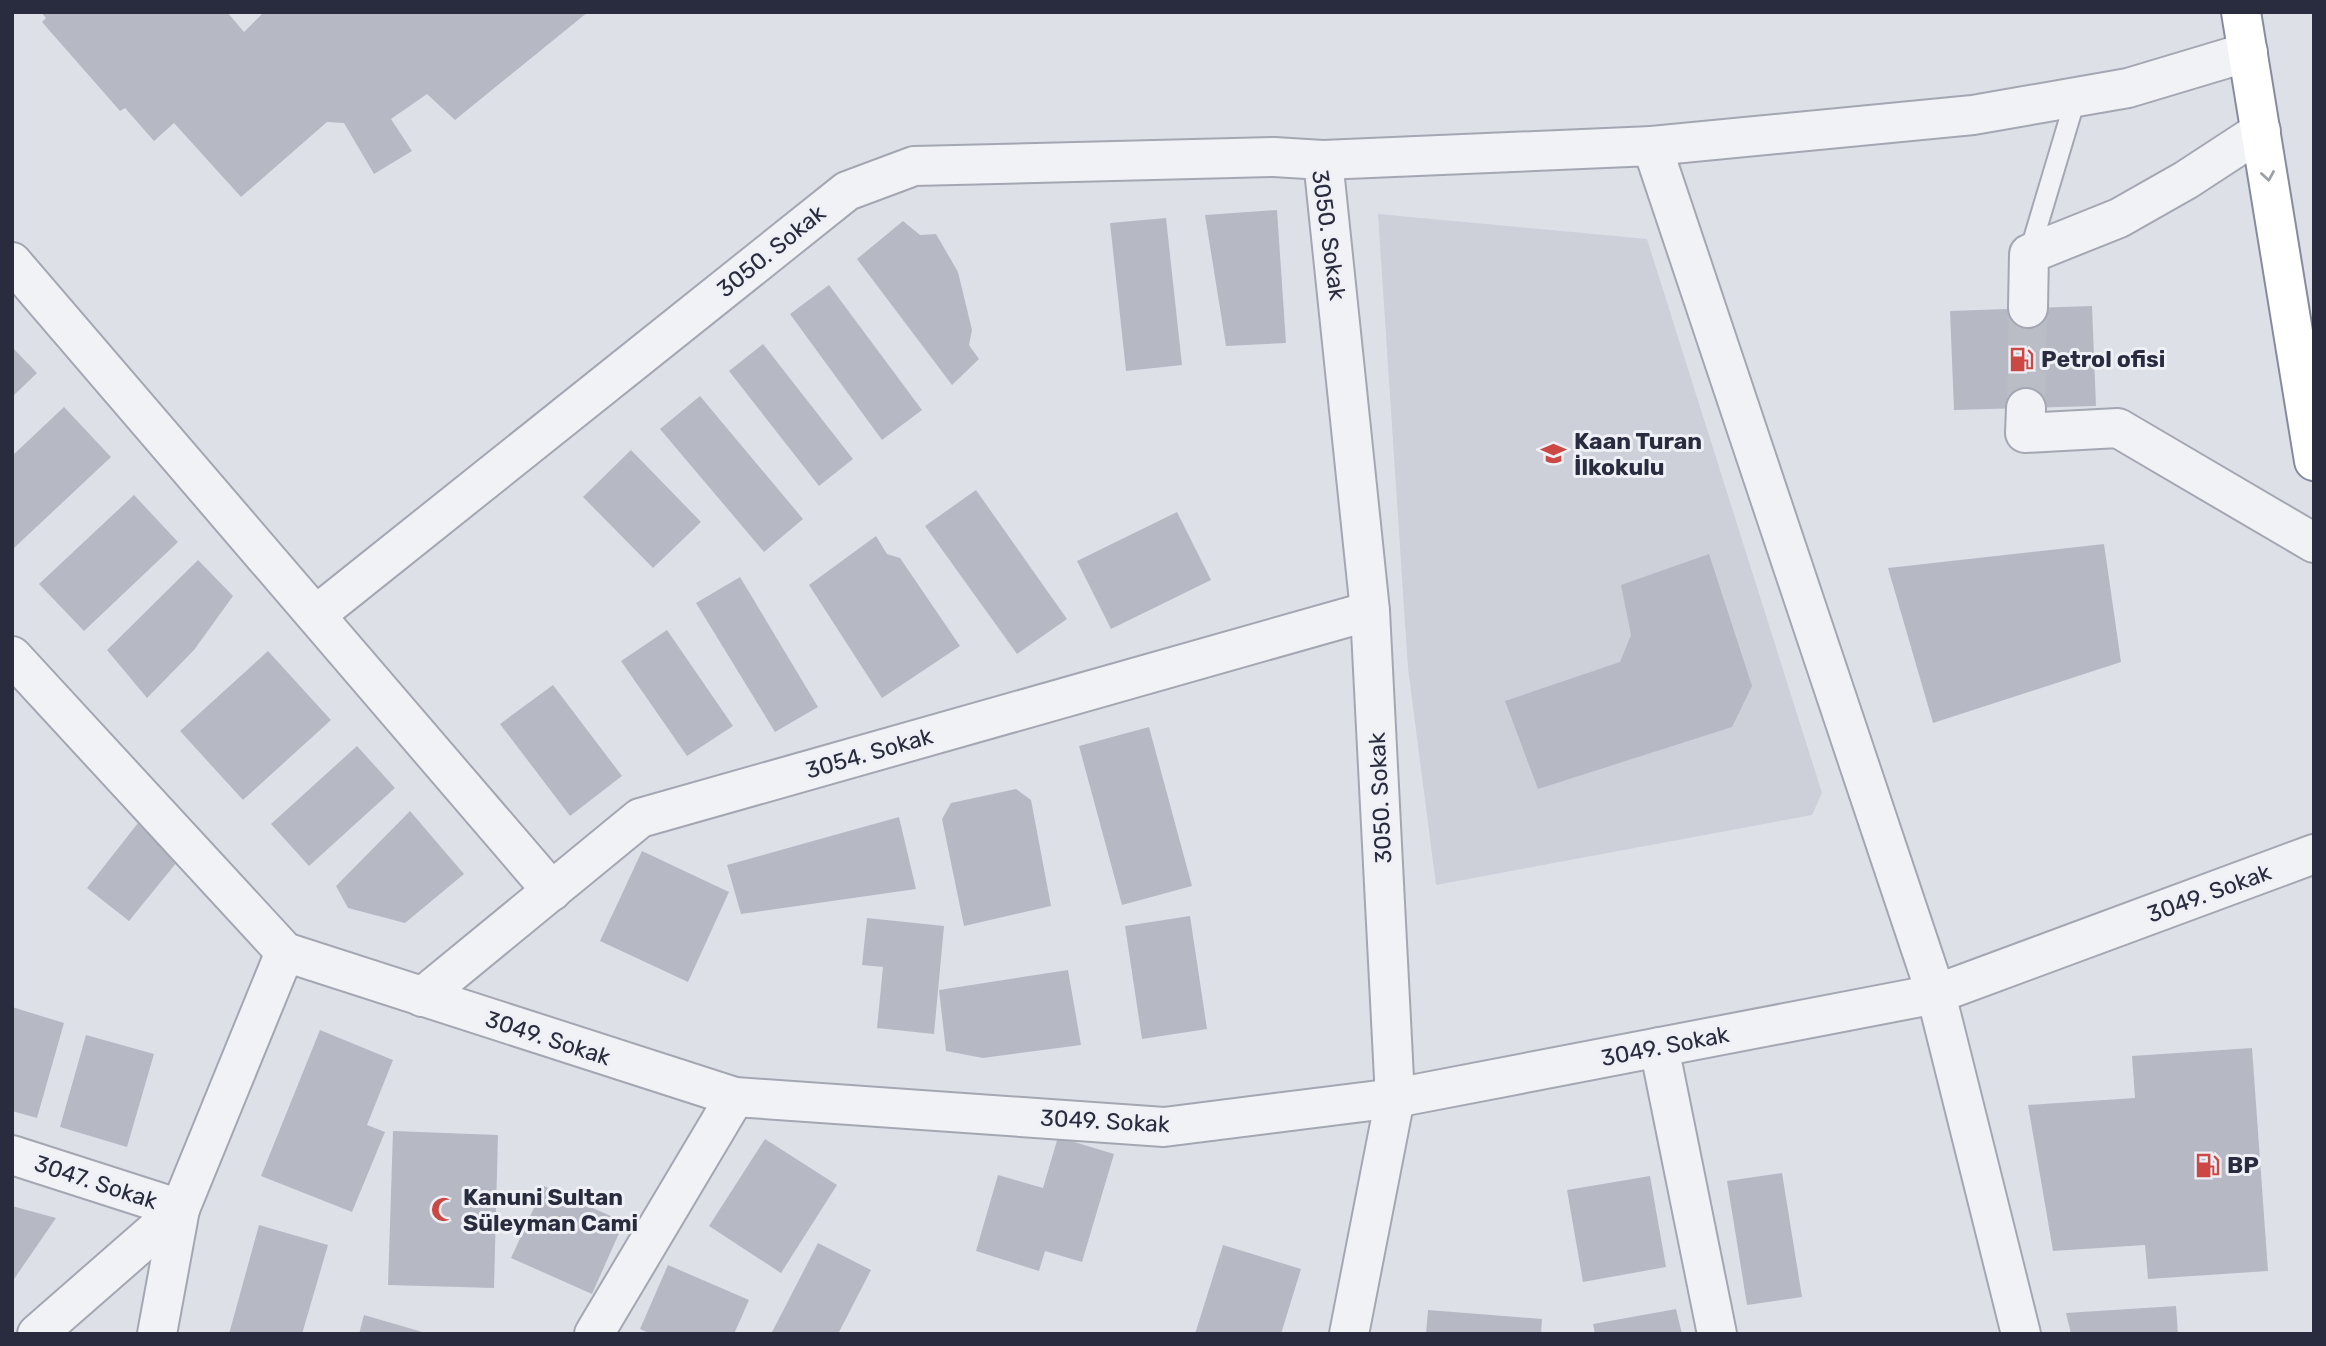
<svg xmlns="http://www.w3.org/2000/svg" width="2326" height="1346" font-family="Rubik,sans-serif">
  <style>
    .built { fill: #cdcfd9 }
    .building { fill: #b6b9c4 }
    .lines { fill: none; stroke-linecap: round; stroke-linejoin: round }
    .street-tunnel { stroke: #babcc6; stroke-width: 38; stroke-dasharray: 38 19; stroke-linecap: butt }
    .lane-casing { stroke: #a4a6b2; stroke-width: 23 }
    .street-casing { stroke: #a4a6b2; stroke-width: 42 }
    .highway-casing { stroke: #868b9e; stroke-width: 42 }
    .lane { stroke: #f1f2f6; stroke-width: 19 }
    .street { stroke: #f1f2f6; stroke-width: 38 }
    .highway { stroke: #fff; stroke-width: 38 }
    .oneway { stroke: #9ea0a8 }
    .labels { text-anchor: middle; stroke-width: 6; stroke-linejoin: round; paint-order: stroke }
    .street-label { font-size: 23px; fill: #282c3e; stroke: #eef0f5 }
    .poi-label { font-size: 23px; font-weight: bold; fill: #282c3e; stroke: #eef0f5; text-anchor: start }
  </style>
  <rect width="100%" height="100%" fill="#dee0e8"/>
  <path class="built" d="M1378 214 1647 239 1822 793 1812 815 1436 885 1408 668Z"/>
  <g class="building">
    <path d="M41 12H227L244 32 264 12H588L455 120 427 94 391 119 412 151 374 174 344 123 327 122 241 197 174 123 154 141 125 108 120 111 42 22 46 18Z"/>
    <path d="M1277 210 1286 343 1226 346 1205 215Z"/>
    <path d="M1166 218 1182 365 1126 371 1110 223Z"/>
    <path d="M903 221 920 235 936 234 958 272 972 330 969 345 979 359 952 385 857 259Z"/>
    <path d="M829 285 922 410 882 440 790 314Z"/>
    <path d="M2092 306 2096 406 1954 410 1950 311Z"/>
    <path d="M763 344 853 459 819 486 729 371Z"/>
    <path d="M12 347 37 373 12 397Z"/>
    <path d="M700 396 803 519 764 552 660 429Z"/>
    <path d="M64 407 111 457 14 548 12 456Z"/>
    <path d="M631 450 701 522 653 568 583 497Z"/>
    <path d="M976 490 1067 619 1017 654 925 526Z"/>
    <path d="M134 495 178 542 84 631 39 584Z"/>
    <path d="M1177 512 1211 580 1111 629 1077 561Z"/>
    <path d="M876 536 887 554 900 558 960 646 882 698 809 585Z"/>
    <path d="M2104 544 2121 662 1933 723 1888 568Z"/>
    <path d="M1709 554 1752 686 1732 727 1538 789 1505 701 1620 662 1631 635 1621 585Z"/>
    <path d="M198 560 233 596 194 650 147 698 107 650Z"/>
    <path d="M740 577 818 707 775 732 696 603Z"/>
    <path d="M667 630 733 726 687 756 621 661Z"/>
    <path d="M268 651 331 720 243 800 180 731Z"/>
    <path d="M553 685 622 776 570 816 500 724Z"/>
    <path d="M1149 727 1192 886 1122 905 1079 746Z"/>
    <path d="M357 746 395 788 309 866 271 824Z"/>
    <path d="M1016 789 1031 800 1051 906 964 926 942 819 951 803Z"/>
    <path d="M410 811 464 874 405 923 348 908 336 886Z"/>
    <path d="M899 817 916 889 741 914 727 865Z"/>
    <path d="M138 823 181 857 129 921 87 888Z"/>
    <path d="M642 851 729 892 688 982 600 941Z"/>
    <path d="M1190 916 1207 1029 1142 1039 1125 926Z"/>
    <path d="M867 918 944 926 934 1034 877 1028 883 967 862 965Z"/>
    <path d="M1068 970 1081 1045 983 1058 946 1051 939 990Z"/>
    <path d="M12 1007 64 1023 37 1118 12 1111Z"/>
    <path d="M320 1030 393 1060 367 1125 385 1132 352 1212 261 1176Z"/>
    <path d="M86 1035 154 1054 127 1147 60 1127Z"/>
    <path d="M2252 1048 2268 1271 2148 1279 2145 1245 2053 1251 2028 1105 2135 1098 2132 1056Z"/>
    <path d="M393 1131 498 1135 494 1288 388 1285Z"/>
    <path d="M1058 1137 1114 1154 1082 1262 1045 1251 1039 1271 976 1251 998 1175 1043 1188Z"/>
    <path d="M765 1139 837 1185 781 1273 709 1226Z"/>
    <path d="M1782 1173 1802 1297 1747 1305 1727 1181Z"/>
    <path d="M1650 1176 1666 1267 1583 1282 1567 1190Z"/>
    <path d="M544 1186 624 1222 592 1294 511 1258Z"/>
    <path d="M12 1206 56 1218 12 1282Z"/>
    <path d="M259 1225 328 1245 302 1334H229Z"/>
    <path d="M818 1243 871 1270 838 1334H771Z"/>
    <path d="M1223 1245 1301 1269 1281 1334H1195Z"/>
    <path d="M668 1265 749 1300 734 1334H651L640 1329Z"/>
    <path d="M2176 1306 2178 1334H2071L2066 1313Z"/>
    <path d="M1676 1309 1682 1334H1595L1593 1324Z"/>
    <path d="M1428 1310 1542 1319 1541 1334H1426Z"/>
    <path d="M364 1315 426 1333V1334H359Z"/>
  </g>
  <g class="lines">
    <path class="street-tunnel" d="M2026 408 2028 308"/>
    <defs>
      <path id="lane" d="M2029 254 2076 97"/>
      <g id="street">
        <path d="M1652 146 1973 115 2128 88 2248 52"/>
        <path d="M1323 160 1652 146 1936 994 2021 1334"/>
        <path d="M12 262 552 891"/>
        <path d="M2028 308 2029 254 2119 218 2186 180 2261 131"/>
        <path d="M2026 408 2025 433 2118 428 2314 543"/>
        <path d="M316 615 847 191 914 166 1274 157 1323 160 1370 611 1395 1098 1349 1334"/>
        <path d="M12 656 285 952 735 1097 1164 1127 1395 1098 1936 994 2314 854"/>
        <path d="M422 997 640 818 1370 611"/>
        <path d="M1659 1047 1717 1334"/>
        <path d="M12 1155 180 1209 157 1334"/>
        <path d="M37 1334 180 1209 285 952"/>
        <path d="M594 1334 735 1097"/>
      </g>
      <path id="highway" d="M2241 12 2314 461"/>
    </defs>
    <use href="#lane" class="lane-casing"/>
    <use href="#street" class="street-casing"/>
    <use href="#highway" class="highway-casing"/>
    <use href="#lane" class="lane"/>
    <use href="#street" class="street"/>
    <use href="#highway" class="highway"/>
  </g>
  <defs><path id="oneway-chevron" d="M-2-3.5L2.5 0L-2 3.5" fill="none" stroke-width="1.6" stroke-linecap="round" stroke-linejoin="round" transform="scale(1.75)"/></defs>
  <use class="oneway" href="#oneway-chevron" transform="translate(2268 176) rotate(81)"/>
  <defs>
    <symbol id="fuel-bare" viewBox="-9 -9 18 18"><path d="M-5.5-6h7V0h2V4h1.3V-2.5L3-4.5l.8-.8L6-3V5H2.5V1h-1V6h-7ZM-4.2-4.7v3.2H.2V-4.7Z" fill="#cb4845" stroke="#eef0f5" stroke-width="2.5" paint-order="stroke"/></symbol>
    <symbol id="school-bare" viewBox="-9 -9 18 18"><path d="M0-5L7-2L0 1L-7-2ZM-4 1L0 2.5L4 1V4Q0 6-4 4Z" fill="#cb4845" stroke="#eef0f5" stroke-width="2.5" paint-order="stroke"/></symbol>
    <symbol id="mosque-bare" viewBox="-9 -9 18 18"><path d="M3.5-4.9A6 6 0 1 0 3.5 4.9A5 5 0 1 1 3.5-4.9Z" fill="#cb4845" stroke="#eef0f5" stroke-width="2.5" paint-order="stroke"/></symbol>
  </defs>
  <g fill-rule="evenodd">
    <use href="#fuel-bare" x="2004" y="342" width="35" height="35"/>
    <use href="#school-bare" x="1536" y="436" width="35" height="35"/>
    <use href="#fuel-bare" x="2190" y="1148" width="35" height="35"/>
    <use href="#mosque-bare" x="426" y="1192" width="35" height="35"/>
  </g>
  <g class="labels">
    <g class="street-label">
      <text transform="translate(1329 235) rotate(82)" y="8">3050. Sokak</text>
      <text transform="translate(771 251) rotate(-39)" y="8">3050. Sokak</text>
      <text transform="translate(869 753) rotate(-16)" y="8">3054. Sokak</text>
      <text transform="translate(1380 798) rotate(-93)" y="8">3050. Sokak</text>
      <text transform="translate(2209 893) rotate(-20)" y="8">3049. Sokak</text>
      <text transform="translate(548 1038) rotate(18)" y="8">3049. Sokak</text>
      <text transform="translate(1665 1046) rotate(-11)" y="8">3049. Sokak</text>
      <text transform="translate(1105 1121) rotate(3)" y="8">3049. Sokak</text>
      <text transform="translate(96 1182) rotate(18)" y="8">3047. Sokak</text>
    </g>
    <g class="poi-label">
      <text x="2041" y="367">Petrol ofisi</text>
      <text x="1574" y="449">Kaan Turan<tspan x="1574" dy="26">İlkokulu</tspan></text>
      <text x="2227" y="1173">BP</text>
      <text x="463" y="1205">Kanuni Sultan<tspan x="463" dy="26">Süleyman Cami</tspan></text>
    </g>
  </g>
  <rect width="2326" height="1346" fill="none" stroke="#282c3e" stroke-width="28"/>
</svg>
